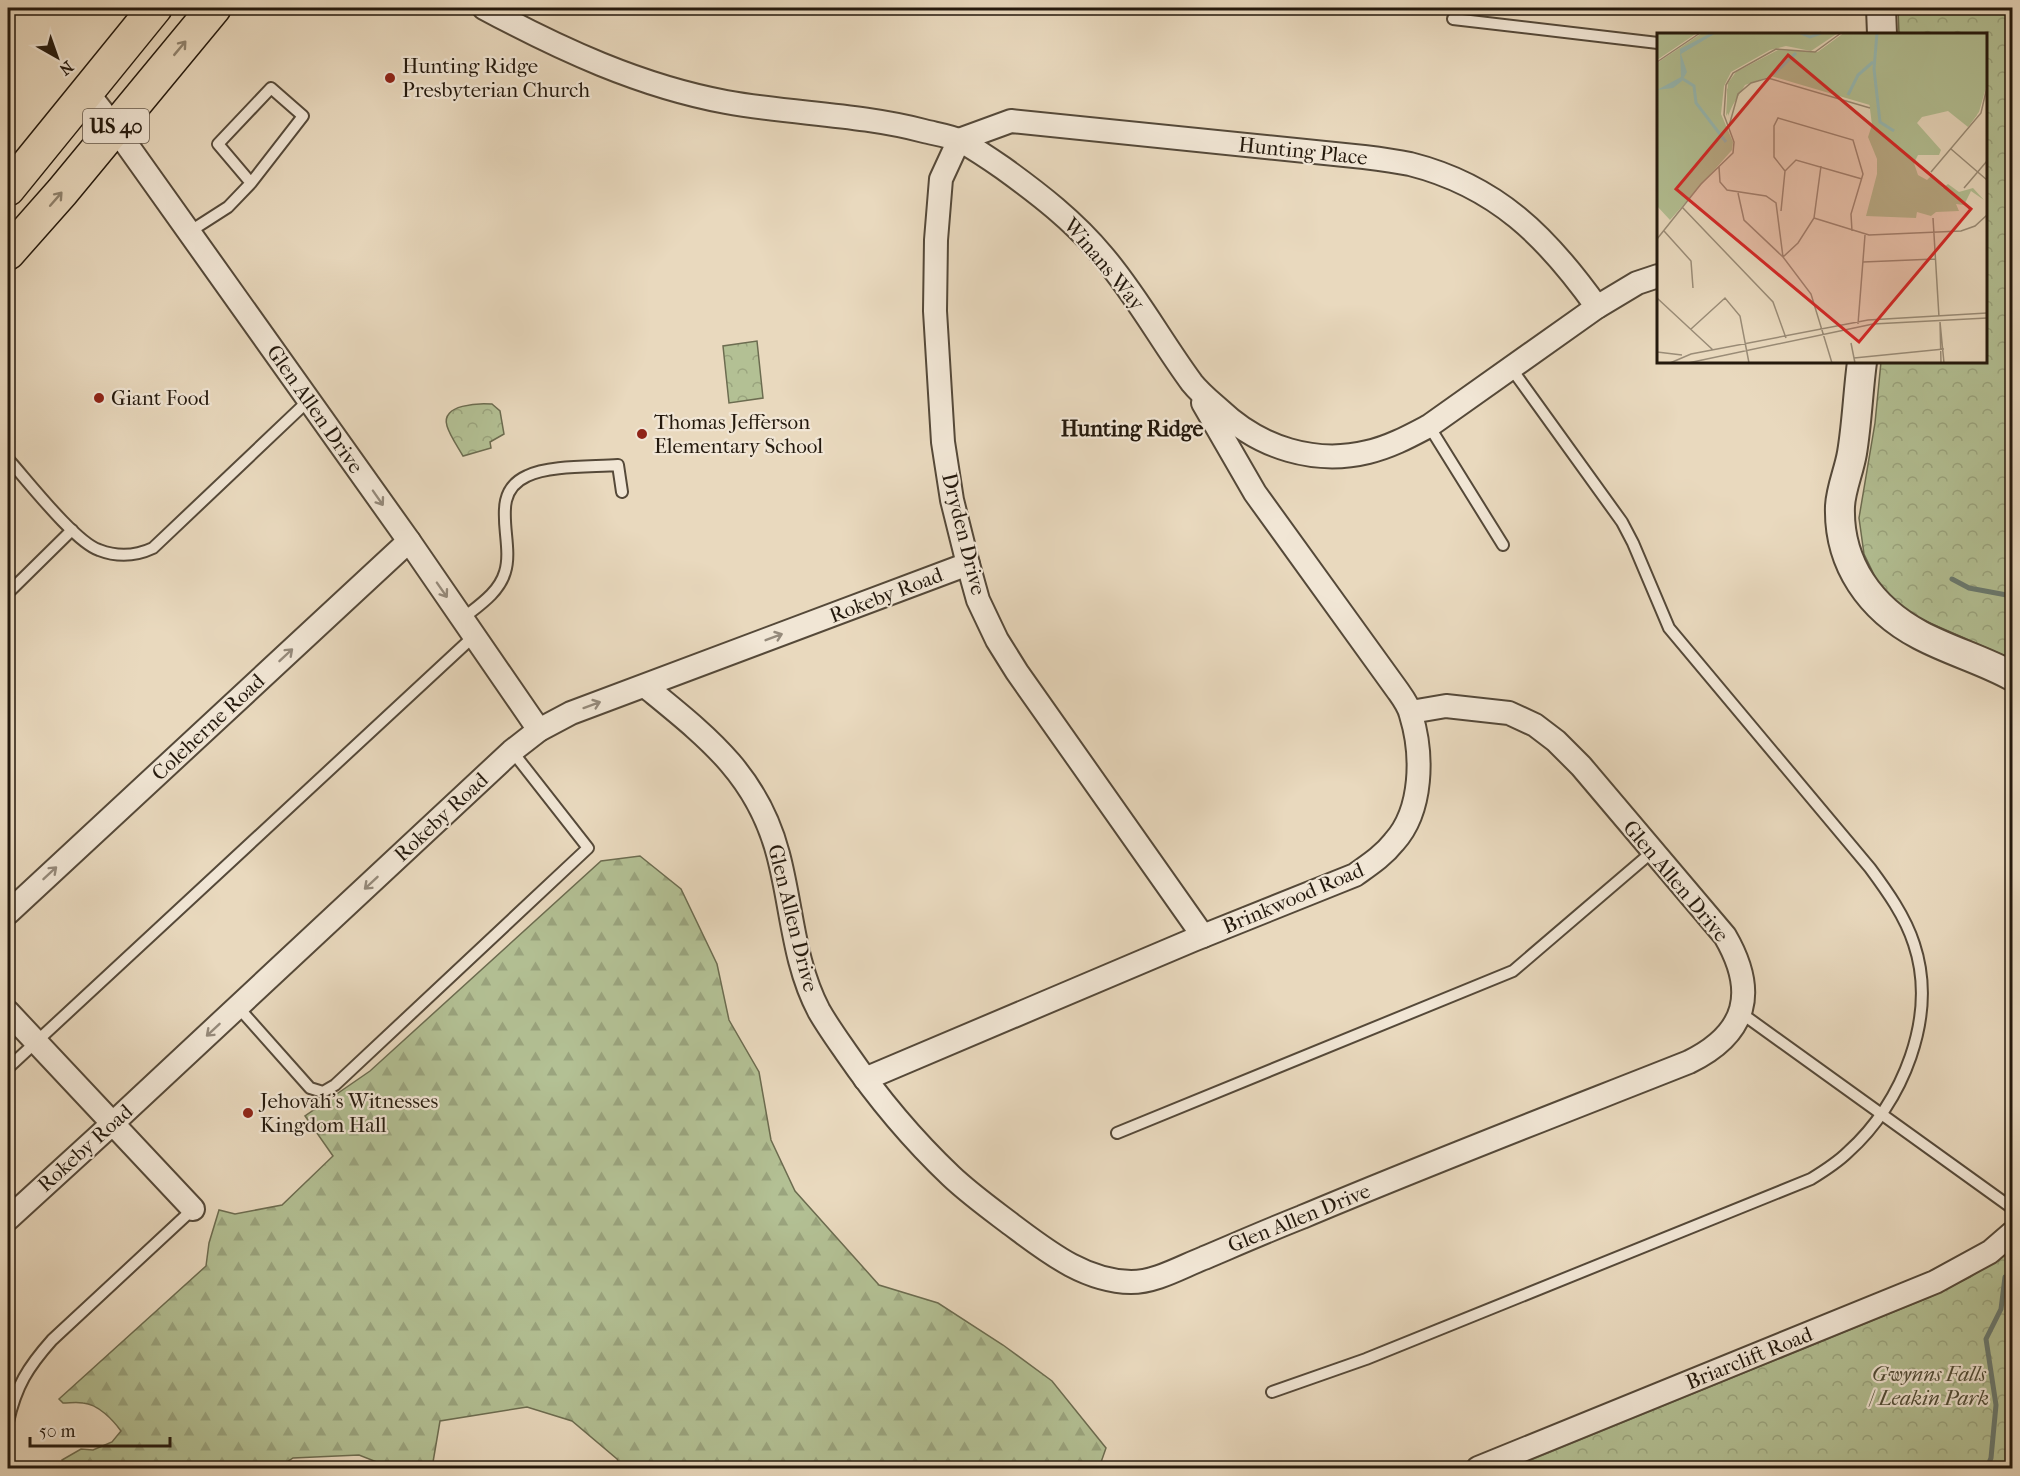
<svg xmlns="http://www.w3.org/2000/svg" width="2020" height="1476" font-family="'IM FELL French Canon',serif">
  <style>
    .forest { fill: url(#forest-firs); stroke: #6c6c50; stroke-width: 1.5 }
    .park { fill: url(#park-crowns); stroke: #6c6c50; stroke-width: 1.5 }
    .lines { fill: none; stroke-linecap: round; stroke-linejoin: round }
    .stream { stroke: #697a71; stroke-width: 5 }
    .service-casing { stroke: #554939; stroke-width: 14 }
    .minor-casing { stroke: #554939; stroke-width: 26 }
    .tertiary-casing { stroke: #554939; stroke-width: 32 }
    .primary-casing { stroke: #24190d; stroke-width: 36 }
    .service { stroke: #f1e6d5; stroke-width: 10 }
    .minor { stroke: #f1e6d5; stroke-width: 22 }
    .tertiary { stroke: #f1e6d5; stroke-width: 28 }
    .primary { stroke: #e9d9be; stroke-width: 33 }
    .oneway { stroke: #90836e }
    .oneway2 { stroke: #958a7b }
    .poi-dot { fill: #8f2418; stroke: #f1e6d5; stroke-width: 2 }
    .labels { text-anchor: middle; stroke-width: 4.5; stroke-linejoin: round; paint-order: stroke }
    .shield { fill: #f1e6d5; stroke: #625649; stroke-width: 1.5 }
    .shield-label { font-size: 20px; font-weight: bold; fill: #24190d }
    .poi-label { font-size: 21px; fill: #24190d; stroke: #f1e6d5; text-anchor: start }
    .street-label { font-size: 21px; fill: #24190d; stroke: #f1e6d5 }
    .park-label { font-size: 21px; font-style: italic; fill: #4f4b36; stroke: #f1e6d5 }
    .neighbourhood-label { font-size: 22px; font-weight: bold; fill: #24190d; stroke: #f1e6d5 }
    .inset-river { fill: none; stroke: #97bab4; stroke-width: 3 }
    .inset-road { fill: none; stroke: #9a8c77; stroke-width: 1.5 }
    .view { fill: #d62828; fill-opacity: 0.15; stroke: #d62828; stroke-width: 3 }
    .inset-edge { fill: none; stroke: #24190d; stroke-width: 3 }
  </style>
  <defs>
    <pattern id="forest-firs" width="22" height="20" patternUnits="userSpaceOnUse" patternTransform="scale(1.5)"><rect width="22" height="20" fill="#b3c094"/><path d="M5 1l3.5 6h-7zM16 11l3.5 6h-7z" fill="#9aa47e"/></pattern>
    <pattern id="park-crowns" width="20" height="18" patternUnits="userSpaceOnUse" patternTransform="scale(1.5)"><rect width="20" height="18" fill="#b3c094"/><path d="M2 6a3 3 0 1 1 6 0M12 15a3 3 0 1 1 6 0" fill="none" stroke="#9aa47e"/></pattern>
  </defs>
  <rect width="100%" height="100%" fill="#e9d9be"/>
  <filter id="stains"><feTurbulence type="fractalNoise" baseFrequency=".00333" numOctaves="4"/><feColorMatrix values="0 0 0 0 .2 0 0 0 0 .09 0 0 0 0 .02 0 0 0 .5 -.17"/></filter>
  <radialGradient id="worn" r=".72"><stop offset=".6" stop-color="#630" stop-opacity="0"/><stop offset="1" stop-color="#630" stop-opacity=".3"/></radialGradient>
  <path class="forest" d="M640 856 681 889 717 964 729 1020 759 1072 771 1140 795 1191 879 1285 938 1303 1003 1345 1052 1381 1106 1448 1099 1468H622L617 1459 572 1421 527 1407 440 1421 432 1468H392L359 1455 293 1458 278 1468H63L62 1460 81 1449 93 1450 112 1442 121 1431C113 1420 98 1404 83 1403 76 1402 70 1403 63 1403L59 1399 206 1266 209 1243 219 1210 235 1214 282 1205 333 1156 305 1116 370 1071 601 861Z"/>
  <g class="park">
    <path d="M1898 8H2012V659L1907 613 1880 587 1864 554 1859 518 1875 423 1881 362H1986V34H1899Z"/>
    <path d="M757 341 763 398 729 403 723 346Z"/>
    <path d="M492 404 500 411 504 434 490 442 491 448 463 456C458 447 450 436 447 426 440 404 480 403 492 404Z"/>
    <path d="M2012 1247V1468H1511L1930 1297 1970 1277Z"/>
  </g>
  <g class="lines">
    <g class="stream">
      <path d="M1952 579 1969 588 2012 596"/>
      <path d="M1987 1468 1991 1458 1996 1405 1986 1339 2001 1309 2005 1277"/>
    </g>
    <defs>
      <g id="service">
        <path d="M1453 19 1658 43"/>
        <path d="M189 232 228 207 251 183 303 116 271 88 218 144 251 183"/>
        <path d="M1429 426 1503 545"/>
        <path d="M8 459C27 480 75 542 99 550 117 557 136 556 153 548L309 400"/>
        <path d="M8 593 72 530"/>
        <path d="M462 619C478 606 499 593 505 572 515 540 487 494 527 476 549 465 593 467 618 465L622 492"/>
        <path d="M238 1007 310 1088 323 1092 335 1085 588 848 512 751"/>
        <path d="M1741 1013 2012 1208"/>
        <path d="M8 1068 474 636"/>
        <path d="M1117 1133 1513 971 1652 852"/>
        <path d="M1272 1392 1366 1359 1811 1179C1824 1171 1837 1163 1848 1152 1903 1103 1938 1016 1914 944 1905 916 1887 891 1870 868L1669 628 1633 543 1622 522 1511 368"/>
        <path d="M8 1422C16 1386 28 1367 52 1340L193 1209"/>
      </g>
      <g id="minor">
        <path d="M484 8C560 49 640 86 726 102 792 114 859 114 924 131 936 134 950 136 961 141 975 149 990 159 1003 168 1039 194 1074 221 1103 256 1137 296 1161 341 1192 383 1200 393 1211 402 1220 410 1260 448 1315 465 1368 452 1390 447 1410 436 1429 426L1597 307 1637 283 1658 276"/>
        <path d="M87 92 115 128 409 541 539 730"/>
        <path d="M959 140 941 179 936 240 935 311 943 442 952 500 968 564 978 600 997 640 1017 672 1203 936"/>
        <path d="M959 140 1011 121 1364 157C1380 159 1395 161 1410 164 1497 186 1547 237 1597 307"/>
        <path d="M645 686C706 736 757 774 778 854 792 906 793 962 819 1011 827 1025 837 1039 846 1052 877 1097 912 1139 951 1176 970 1194 991 1209 1012 1225 1047 1251 1084 1281 1131 1282 1156 1282 1181 1267 1204 1258 1237 1244 1269 1230 1302 1217 1430 1163 1560 1113 1689 1062 1748 1033 1757 991 1725 936L1581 766 1556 741 1535 725 1509 713 1446 706 1411 712"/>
        <path d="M8 913 409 541"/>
        <path d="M8 1012 193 1209"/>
        <path d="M865 1079 1193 940 1355 875C1369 865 1383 856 1394 842 1423 810 1423 754 1411 715 1409 706 1403 698 1398 691L1255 493 1203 403"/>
        <path d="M8 1219 112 1124 512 751 539 730 571 713 968 564"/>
        <path d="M1478 1468 1935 1282 1990 1252 2012 1233"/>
      </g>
      <g id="tertiary">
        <path d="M1881 8 1882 34"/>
        <path d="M1862 362C1858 392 1857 423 1852 453 1849 471 1841 488 1840 506 1838 564 1871 609 1920 635 1950 651 1983 660 2012 676"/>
      </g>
      <g id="primary">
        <path d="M8 189 155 8"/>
        <path d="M8 253 62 192 214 8"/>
      </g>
    </defs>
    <use href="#service" class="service-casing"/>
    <use href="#minor" class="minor-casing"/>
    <use href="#tertiary" class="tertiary-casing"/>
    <use href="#primary" class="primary-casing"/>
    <use href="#service" class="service"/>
    <use href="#minor" class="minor"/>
    <use href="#tertiary" class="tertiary"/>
    <use href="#primary" class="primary"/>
  </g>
  <defs><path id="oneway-shaft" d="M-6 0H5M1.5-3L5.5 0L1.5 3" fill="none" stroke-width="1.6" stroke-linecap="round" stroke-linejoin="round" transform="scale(1.5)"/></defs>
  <g class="oneway">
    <use href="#oneway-shaft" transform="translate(180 48) rotate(-50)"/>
    <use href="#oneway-shaft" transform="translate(56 199) rotate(-49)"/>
  </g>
  <g class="oneway2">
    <use href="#oneway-shaft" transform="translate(378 498) rotate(55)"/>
    <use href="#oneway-shaft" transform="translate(442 590) rotate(55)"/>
    <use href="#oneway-shaft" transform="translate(774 637) rotate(-21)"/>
    <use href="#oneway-shaft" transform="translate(286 655) rotate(-43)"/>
    <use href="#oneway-shaft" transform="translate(592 705) rotate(-20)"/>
    <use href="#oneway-shaft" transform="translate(50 873) rotate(-43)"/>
    <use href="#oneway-shaft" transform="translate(371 883) rotate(137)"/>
    <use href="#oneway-shaft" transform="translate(213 1030) rotate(137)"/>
  </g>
  <g class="poi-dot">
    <circle cx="390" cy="78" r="6"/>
    <circle cx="99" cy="398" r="6"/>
    <circle cx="642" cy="434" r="6"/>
    <circle cx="248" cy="1113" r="6"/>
  </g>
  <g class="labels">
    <rect class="shield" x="83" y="109" width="66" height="34" rx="4.5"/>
    <g class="shield-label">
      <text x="116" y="133">US 40</text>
    </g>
    <g class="poi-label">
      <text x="402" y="73">Hunting Ridge<tspan x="402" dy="24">Presbyterian Church</tspan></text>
      <text x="111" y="405">Giant Food</text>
      <text x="654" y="429">Thomas Jefferson<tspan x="654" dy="24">Elementary School</tspan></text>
      <text x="260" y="1108">Jehovah's Witnesses<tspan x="260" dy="24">Kingdom Hall</tspan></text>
    </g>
    <g class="street-label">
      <text transform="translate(1303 151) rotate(6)" y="7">Hunting Place</text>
      <text transform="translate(1104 264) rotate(50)" y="7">Winans Way</text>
      <text transform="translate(315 409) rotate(55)" y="7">Glen Allen Drive</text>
      <text transform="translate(964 534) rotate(76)" y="7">Dryden Drive</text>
      <text transform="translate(886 595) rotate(-21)" y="7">Rokeby Road</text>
      <text transform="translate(208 727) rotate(-43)" y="7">Coleherne Road</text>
      <text transform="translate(441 817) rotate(-43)" y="7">Rokeby Road</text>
      <text transform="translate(1676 881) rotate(50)" y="7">Glen Allen Drive</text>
      <text transform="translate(1293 898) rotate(-23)" y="7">Brinkwood Road</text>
      <text transform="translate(793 918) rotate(76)" y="7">Glen Allen Drive</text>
      <text transform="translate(85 1148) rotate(-42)" y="7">Rokeby Road</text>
      <text transform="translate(1299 1218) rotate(-22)" y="7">Glen Allen Drive</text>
      <text transform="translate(1749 1358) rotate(-22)" y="7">Briarclift Road</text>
    </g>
    <g class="park-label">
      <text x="1929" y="1381">Gwynns Falls<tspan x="1929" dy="24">/ Leakin Park</tspan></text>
    </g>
    <g class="neighbourhood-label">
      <text x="1132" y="436">Hunting Ridge</text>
    </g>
  </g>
  <g transform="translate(1657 33)">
    <rect width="330" height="330" fill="#e9d9be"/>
    <path d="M187 0H330L320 82 311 94 291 78 265 84 260 90 284 117 282 122H261L257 130 261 142 270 147 275 142 286 155 291 151 302 159 316 155 327 167 314 158 307 172 299 171 302 178 279 179 274 183 260 179 259 185 209 183 220 141V126L211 104 215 92 212 68 120 42 106 43 90 48 81 59 71 83 70 56 131 17 161 19Z" fill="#b3c094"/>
    <path d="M0 0H40L0 27ZM45 0H181L154 18 129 13 113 17 74 39 67 53 64 81 76 109 75 117 13 187 0 173V30ZM187 0H237L228 25 223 75 114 43 88 52 69 83 71 50 79 39 121 17 161 19ZM269 0H330V51L322 79 314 89 242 30Z" fill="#b3c094"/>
    <path d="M320 18 330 24V38L323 42 312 40 304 29Z" fill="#b3c094"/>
    <path d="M54 0H59L24 21 30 39 25 48 16 55 0 57 24 44 23 16Z" fill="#97bab4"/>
    <path class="inset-river" d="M144 0 153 4 164 0M220 0 217 36 223 89 237 98M117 41 139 20M26 46 37 53 39 70 69 109M191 62 201 42 216 29"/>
    <path class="inset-road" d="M0 29 43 0M72 93 81 61 94 50 111 45 213 75M294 116 330 147M62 134 63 149 70 157 109 163 119 170 126 224 154 261 175 330M128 138 117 124V93L121 85 196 107 206 141 194 181 195 198M274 139 324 80 330 54M307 155 330 128M81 160 87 187 126 224M25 174 116 269 129 305M124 178 128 138 139 127 205 146M157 185 212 202 304 198 318 193 330 182M276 185 282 284M7 198 34 228 36 255M0 206 44 151 76 120 77 109 67 82 69 52 76 40 119 16 158 19 184 0M126 224 141 210 157 185 164 133M206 229 278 226M0 265 56 317M201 291 208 202M34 296 68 265 83 283 92 330M194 310 198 330M0 319 25 322M197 325 287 316M13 330 34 321 211 287 330 280M31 330 216 291 330 285M284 330 283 289 287 330"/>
    <path class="view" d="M131 22 314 176 202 309 19 156Z"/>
    <rect width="330" height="330" class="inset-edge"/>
  </g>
  <rect width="2020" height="1476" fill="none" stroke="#e9d9be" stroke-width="30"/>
  <rect x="9" y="9" width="2002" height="1458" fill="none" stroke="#24190d" stroke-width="3"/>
  <rect x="15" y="15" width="1990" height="1446" fill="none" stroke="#24190d" stroke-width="1.5"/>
  <g transform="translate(57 57) rotate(140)" stroke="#f1e6d5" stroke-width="4.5" paint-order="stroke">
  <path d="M0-4.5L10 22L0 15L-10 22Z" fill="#24190d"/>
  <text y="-9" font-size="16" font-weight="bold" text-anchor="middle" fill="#24190d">N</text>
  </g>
  <path d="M30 1437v9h140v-9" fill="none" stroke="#24190d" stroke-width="3"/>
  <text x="39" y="1437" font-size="18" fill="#24190d" stroke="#f1e6d5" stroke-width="4.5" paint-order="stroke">50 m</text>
  <rect width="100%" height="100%" filter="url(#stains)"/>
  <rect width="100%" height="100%" fill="url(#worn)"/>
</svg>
